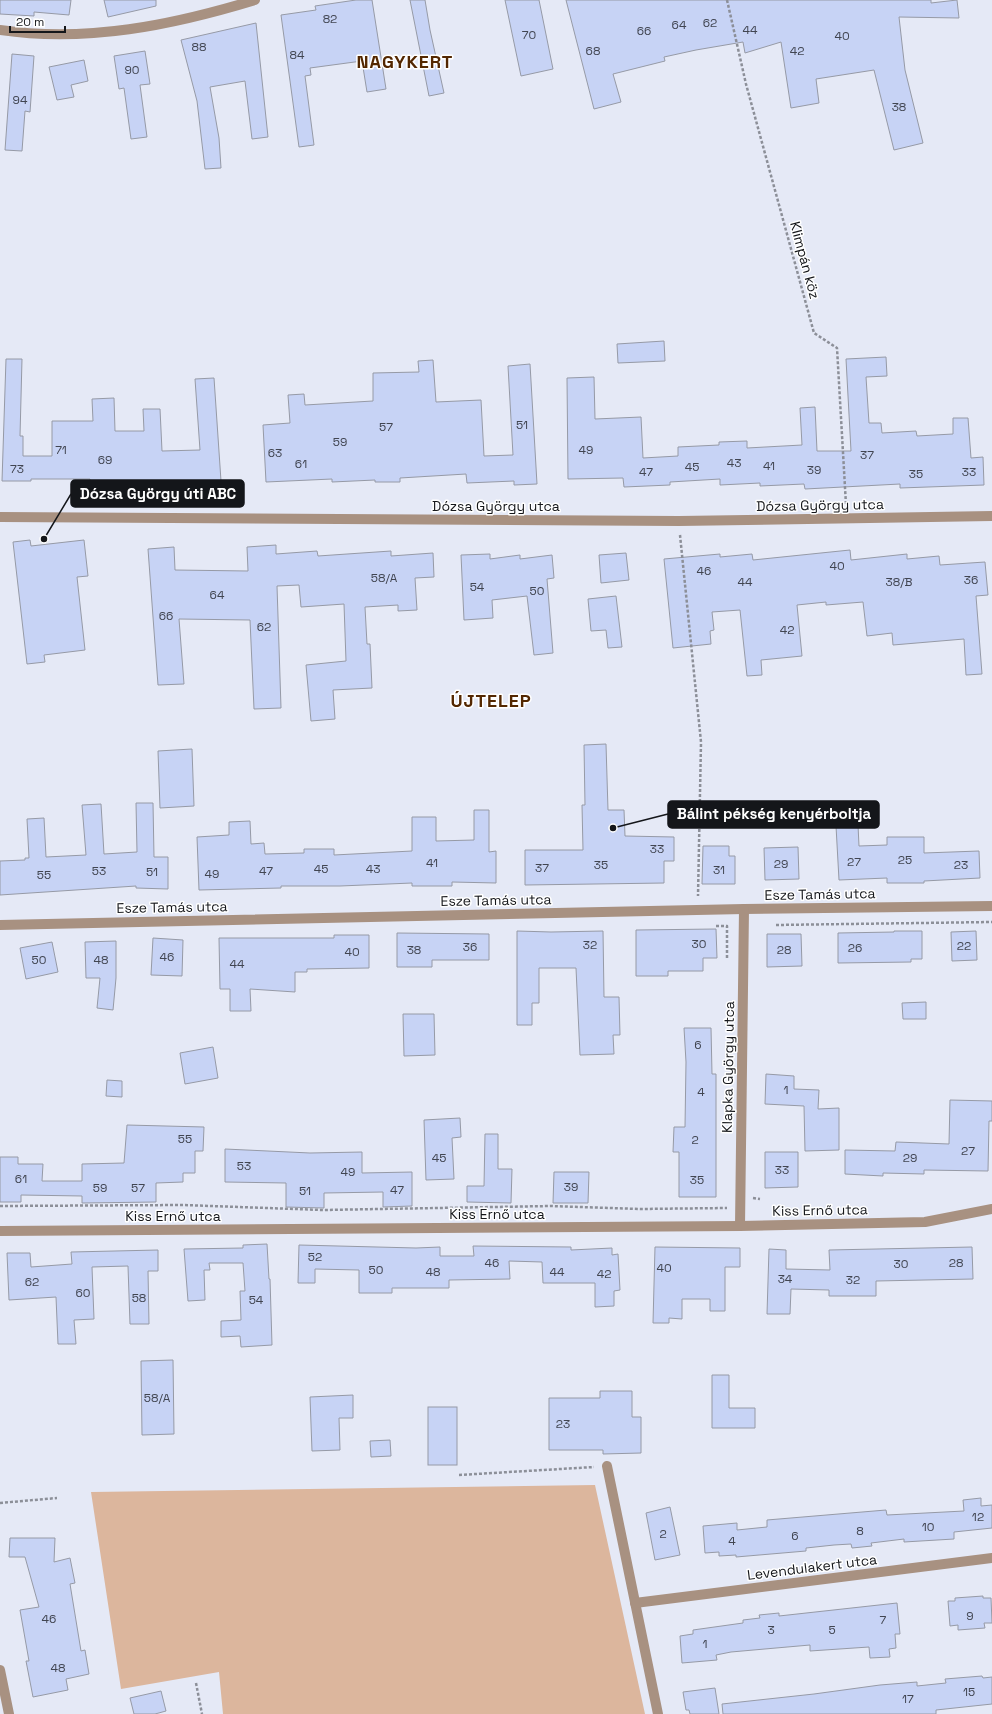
<svg xmlns="http://www.w3.org/2000/svg" width="992" height="1714" font-family="'Space Grotesk',sans-serif">
  <style>
    .green { fill: #dcb69d }
    .building { fill: #c7d3f5; stroke: #969aa6 }
    .lines { fill: none; stroke-linecap: round; stroke-linejoin: round }
    .path { stroke: #8c8f98; stroke-width: 2.5; stroke-dasharray: 3 2; stroke-linecap: butt }
    .minor { stroke: #a89181; stroke-width: 10 }
    .labels { text-anchor: middle; stroke-width: 3; stroke-linejoin: round; paint-order: stroke }
    .number-label { font-size: 12px; fill: #414551 }
    .street-label { font-size: 14px; fill: #14161a; stroke: #fff }
    .district-label { font-size: 18px; font-weight: bold; letter-spacing: 1px; fill: #532701; stroke: #fff }
    .leader { fill: none; stroke: #14161a; stroke-width: 1.5 }
    .callout-dot { fill: #14161a; stroke: #fff; stroke-width: 1.5 }
    .callout { fill: #14161a; stroke: #14161a; stroke-width: 1.5 }
    .callout-label { font-size: 15px; text-anchor: middle; font-weight: bold; fill: #fff }
  </style>
  <rect width="100%" height="100%" fill="#e5e9f6"/>
  <path class="green" d="M595 1485 645 1714H223L219 1672 121 1689 91 1492Z"/>
  <g class="building">
    <path d="M0 0H71L69 15 34 12V16L0 14Z"/>
    <path d="M104 0H156V6L108 17Z"/>
    <path d="M356 0H372L386 89 367 92 362 61 310 68 311 75 305 76 314 145 299 147 281 15 316 10 315 6Z"/>
    <path d="M410 0H425L430 30 444 93 429 96Z"/>
    <path d="M505 0H539L553 69 521 76Z"/>
    <path d="M566 0H931V3L957 0 959 18 899 17 905 70 923 143 894 150 874 70 816 79 819 103 791 108 781 42 745 53 743 42 696 50 664 57 665 61 613 74 621 102 594 109Z"/>
    <path d="M256 23 268 137 252 139 245 81 210 87 219 138 221 168 205 169 197 101 181 40Z"/>
    <path d="M145 51 150 84 140 85 147 137 131 139 124 88 119 89 114 56Z"/>
    <path d="M12 54 34 56 30 112 25 111 22 151 5 150Z"/>
    <path d="M84 60 88 81 71 85 74 97 57 100 49 67Z"/>
    <path d="M664 341 665 361 618 363 617 344Z"/>
    <path d="M886 357 887 376 866 377 869 423H881L882 433 916 431 917 436 953 434V418H968L971 458 983 457 984 485 900 488V484L805 489 804 484 760 486V483L720 485V479L670 482V485L624 487 623 478 568 479 567 378 594 377 595 419 641 417 643 458 678 456V447L719 445V442L747 441V448L802 445 800 408 815 407 817 451H851L846 359Z"/>
    <path d="M6 359H22L20 436H23V456H52V421H93L92 399 114 398 115 431H144L143 409H160L162 451 200 450 195 379 214 378 221 481 122 484V487L90 488V479H31V481H2Z"/>
    <path d="M433 360 436 402 481 400 484 456 513 455 508 366 530 364 537 484 514 485V481L467 483 466 474 400 478V482H375V480L332 482V479L266 482 263 425 290 423 288 395 304 394 305 405 373 401V373L419 372 418 361Z"/>
    <path d="M30 540 31 546 84 540 88 576 77 577 85 650 44 655 45 662 27 664 13 542Z"/>
    <path d="M276 545V554L317 551 318 556 391 551V556L433 553 434 577 415 578 417 610 398 611V605L365 607 367 644H370L372 688 333 690 335 719 311 721 306 665 346 661 344 604 301 607 299 585 277 586 281 708 254 709 250 620 179 619 184 684 158 685 148 549 174 547 175 570 248 571 247 547Z"/>
    <path d="M850 550 851 560 907 554V559L939 556 940 565 985 562 988 595 976 596 982 674 966 675 964 639 893 645 892 633 867 636 863 602 826 605V602L797 605 802 656 761 660 762 675 747 676 740 610 712 612 714 630 710 631 711 644 673 648 664 559 720 554V557L752 554 753 560Z"/>
    <path d="M626 553 629 580 601 583 599 555Z"/>
    <path d="M490 554V559L520 555V559L552 555 554 578 547 579 553 653 534 655 527 596 492 600 493 618 464 620 461 555Z"/>
    <path d="M616 596 622 647 608 648 606 630 591 631 588 599Z"/>
    <path d="M606 744 608 810H624L625 836 674 837V861H664V883L525 885V850H583L582 805H585L584 745Z"/>
    <path d="M192 749 194 806 160 808 158 751Z"/>
    <path d="M136 803H153L154 857H168V889L136 888V886L0 895V861L25 860V858H29L27 819 44 818 46 857 86 855 82 805 101 804 104 854 137 852Z"/>
    <path d="M474 810H489V852L496 851V883L452 882V886H412V883L340 886H281V888L199 890 197 837 229 835V822L250 821 251 844 264 843 265 854 304 853V849H334V855L412 851V817H436V841L474 840Z"/>
    <path d="M858 825 859 846 887 845V837H924V853L979 851 980 878 924 881V883H887V878L839 880 836 826Z"/>
    <path d="M703 846H729V856H735V884H702Z"/>
    <path d="M798 847 799 879 765 880 764 848Z"/>
    <path d="M716 929 717 958H703V971H668V976H636V930Z"/>
    <path d="M517 931 551 932 603 931 604 997H619L620 1035H613L614 1054 580 1055 576 968H539V1003H532V1025H517Z"/>
    <path d="M894 931H922V959H911V962L838 963V933L894 932Z"/>
    <path d="M976 931 977 960 952 961 951 932Z"/>
    <path d="M397 933 489 934V960H432V967H397Z"/>
    <path d="M767 934H801L802 966 767 967Z"/>
    <path d="M334 935H369V968L307 969V972H295V992L250 989 251 1011H230V989H220L219 938H334Z"/>
    <path d="M153 938 183 940 182 976 151 975Z"/>
    <path d="M116 941V978L113 1010 97 1008 100 978H86L85 942Z"/>
    <path d="M52 942 58 972 26 979 20 948Z"/>
    <path d="M926 1002V1019H903L902 1003Z"/>
    <path d="M403 1014H434L435 1055 404 1056Z"/>
    <path d="M684 1028H711L712 1074H716V1197H679V1152H673L674 1127H685L686 1062Z"/>
    <path d="M213 1047 218 1078 185 1084 180 1053Z"/>
    <path d="M766 1074 794 1076V1089L819 1090 818 1109 839 1108V1150L805 1151 804 1106 765 1104Z"/>
    <path d="M107 1080 122 1081V1097L106 1096Z"/>
    <path d="M950 1100 992 1101V1121H989L988 1171 924 1170V1174L883 1173V1176L845 1174V1150L895 1151 896 1142 949 1144Z"/>
    <path d="M460 1118 461 1137 452 1138 454 1179 426 1180 424 1120Z"/>
    <path d="M127 1125 204 1127 203 1151H195V1173H183V1182L156 1183V1202L82 1203V1196L21 1195V1202H0V1157H18V1164H43L42 1181H82V1164L124 1163Z"/>
    <path d="M485 1134H498V1169H512L511 1203 467 1202V1186H484Z"/>
    <path d="M225 1149 310 1153 362 1152V1173L412 1172V1206L383 1207V1192L324 1193V1208L286 1207V1183L225 1182Z"/>
    <path d="M765 1152H798V1187L765 1188Z"/>
    <path d="M554 1172H589L588 1203H553Z"/>
    <path d="M267 1244 269 1279H270L272 1345 241 1347 240 1336 221 1337V1321L241 1320 240 1291H245L243 1263H209L210 1270H204L205 1300 188 1301 184 1249 243 1248V1245Z"/>
    <path d="M299 1245 416 1248 440 1247V1256H474L473 1246 571 1247V1250L612 1248V1255L618 1254 620 1290 614 1291V1306L595 1307V1283H543L542 1262 509 1261 510 1279 449 1280V1288H392V1293H359V1270L315 1269V1283H298Z"/>
    <path d="M655 1247 740 1248V1267H725V1311H710V1299H682V1319L669 1318V1323H653Z"/>
    <path d="M972 1247 973 1279 876 1281V1296H829V1290L791 1289 790 1314H767L769 1249 786 1250V1269L830 1270 829 1250Z"/>
    <path d="M158 1250V1271H148L149 1324H130L128 1266 92 1267 94 1319 74 1320 76 1344H58L56 1297 9 1300 7 1253H30L31 1267 72 1264 71 1252Z"/>
    <path d="M173 1360 174 1434 142 1435 141 1361Z"/>
    <path d="M712 1375H729V1408H755V1428H712Z"/>
    <path d="M600 1391H632V1417H641V1453L603 1454V1450H549V1398H600Z"/>
    <path d="M353 1395V1418H339L340 1450 312 1451 310 1397Z"/>
    <rect x="428" y="1407" width="29" height="58"/>
    <path d="M390 1440 391 1456 371 1457 370 1441Z"/>
    <path d="M981 1498V1506L992 1505V1528L954 1532V1539L904 1542V1539L871 1543 872 1546 852 1548 851 1544 834 1545 806 1548V1551L736 1557V1555L719 1556V1552L705 1553 703 1526 737 1523V1530L767 1527V1520L886 1510 887 1515 964 1511 963 1500Z"/>
    <path d="M670 1507 680 1555 655 1560 646 1513Z"/>
    <path d="M10 1538H55L54 1562 70 1558 75 1583 70 1584 81 1651 85 1650 89 1674 66 1679 68 1690 33 1697 26 1661H29L20 1610 39 1607 25 1557H9Z"/>
    <path d="M983 1596V1598H991L992 1623H984L985 1628 958 1630V1625L950 1626 948 1601H955V1598Z"/>
    <path d="M897 1603 900 1634H895L896 1648 889 1649 890 1657 870 1658 869 1647 810 1651V1645L731 1652 716 1655 717 1660 682 1663 680 1636 693 1634V1630L743 1623V1620L760 1618 759 1615 779 1613V1616Z"/>
    <path d="M982 1676 983 1678 992 1677V1704L936 1710V1714H723L722 1704 814 1694 880 1685 917 1682V1686L946 1683 945 1679Z"/>
    <path d="M715 1688 719 1714H690L689 1710H686L683 1692Z"/>
    <path d="M161 1691 166 1711 155 1714H134L130 1698Z"/>
  </g>
  <g class="lines">
    <g class="path">
      <path d="M727 0 746 84 814 333 837 348 846 505"/>
      <path d="M680 535 701 742 698 896"/>
      <path d="M776 925 992 922"/>
      <path d="M716 926H727V958"/>
      <path d="M753 1198 760 1199"/>
      <path d="M0 1206 183 1205 323 1210 551 1206 640 1209 727 1208"/>
      <path d="M459 1475 594 1467"/>
      <path d="M0 1503 57 1498"/>
      <path d="M196 1683 202 1714"/>
    </g>
    <g class="minor">
      <path d="M0 30C86 43 173 25 255 0"/>
      <path d="M0 517 679 521 992 516"/>
      <path d="M0 925 744 909 992 906"/>
      <path d="M740 1226 744 909"/>
      <path d="M0 1231 740 1226 925 1222 992 1209"/>
      <path d="M607 1466 658 1714"/>
      <path d="M635 1603 992 1558"/>
      <path d="M0 1670 9 1714"/>
    </g>
  </g>
  <g class="labels">
    <g class="number-label">
      <text x="330" y="23">82</text>
      <text x="710" y="27">62</text>
      <text x="679" y="29">64</text>
      <text x="750" y="34">44</text>
      <text x="644" y="35">66</text>
      <text x="529" y="39">70</text>
      <text x="842" y="40">40</text>
      <text x="199" y="51">88</text>
      <text x="593" y="55">68</text>
      <text x="797" y="55">42</text>
      <text x="297" y="59">84</text>
      <text x="132" y="74">90</text>
      <text x="20" y="104">94</text>
      <text x="899" y="111">38</text>
      <text x="522" y="429">51</text>
      <text x="386" y="431">57</text>
      <text x="340" y="446">59</text>
      <text x="61" y="454">71</text>
      <text x="586" y="454">49</text>
      <text x="275" y="457">63</text>
      <text x="867" y="459">37</text>
      <text x="105" y="464">69</text>
      <text x="734" y="467">43</text>
      <text x="301" y="468">61</text>
      <text x="769" y="470">41</text>
      <text x="692" y="471">45</text>
      <text x="17" y="473">73</text>
      <text x="814" y="474">39</text>
      <text x="646" y="476">47</text>
      <text x="969" y="476">33</text>
      <text x="916" y="478">35</text>
      <text x="837" y="570">40</text>
      <text x="704" y="575">46</text>
      <text x="384" y="582">58/A</text>
      <text x="971" y="584">36</text>
      <text x="745" y="586">44</text>
      <text x="899" y="586">38/B</text>
      <text x="477" y="591">54</text>
      <text x="537" y="595">50</text>
      <text x="217" y="599">64</text>
      <text x="166" y="620">66</text>
      <text x="264" y="631">62</text>
      <text x="787" y="634">42</text>
      <text x="657" y="853">33</text>
      <text x="905" y="864">25</text>
      <text x="854" y="866">27</text>
      <text x="432" y="867">41</text>
      <text x="781" y="868">29</text>
      <text x="601" y="869">35</text>
      <text x="961" y="869">23</text>
      <text x="542" y="872">37</text>
      <text x="321" y="873">45</text>
      <text x="373" y="873">43</text>
      <text x="719" y="874">31</text>
      <text x="99" y="875">53</text>
      <text x="266" y="875">47</text>
      <text x="152" y="876">51</text>
      <text x="212" y="878">49</text>
      <text x="44" y="879">55</text>
      <text x="699" y="948">30</text>
      <text x="590" y="949">32</text>
      <text x="964" y="950">22</text>
      <text x="470" y="951">36</text>
      <text x="855" y="952">26</text>
      <text x="414" y="954">38</text>
      <text x="784" y="954">28</text>
      <text x="352" y="956">40</text>
      <text x="167" y="961">46</text>
      <text x="39" y="964">50</text>
      <text x="101" y="964">48</text>
      <text x="237" y="968">44</text>
      <text x="698" y="1049">6</text>
      <text x="786" y="1094">1</text>
      <text x="701" y="1096">4</text>
      <text x="185" y="1143">55</text>
      <text x="695" y="1144">2</text>
      <text x="968" y="1155">27</text>
      <text x="439" y="1162">45</text>
      <text x="910" y="1162">29</text>
      <text x="244" y="1170">53</text>
      <text x="782" y="1174">33</text>
      <text x="348" y="1176">49</text>
      <text x="21" y="1183">61</text>
      <text x="697" y="1184">35</text>
      <text x="571" y="1191">39</text>
      <text x="100" y="1192">59</text>
      <text x="138" y="1192">57</text>
      <text x="397" y="1194">47</text>
      <text x="305" y="1195">51</text>
      <text x="315" y="1261">52</text>
      <text x="492" y="1267">46</text>
      <text x="956" y="1267">28</text>
      <text x="901" y="1268">30</text>
      <text x="664" y="1272">40</text>
      <text x="376" y="1274">50</text>
      <text x="433" y="1276">48</text>
      <text x="557" y="1276">44</text>
      <text x="604" y="1278">42</text>
      <text x="785" y="1283">34</text>
      <text x="853" y="1284">32</text>
      <text x="32" y="1286">62</text>
      <text x="83" y="1297">60</text>
      <text x="139" y="1302">58</text>
      <text x="256" y="1304">54</text>
      <text x="157" y="1402">58/A</text>
      <text x="563" y="1428">23</text>
      <text x="978" y="1521">12</text>
      <text x="928" y="1531">10</text>
      <text x="860" y="1535">8</text>
      <text x="663" y="1538">2</text>
      <text x="795" y="1540">6</text>
      <text x="732" y="1545">4</text>
      <text x="970" y="1620">9</text>
      <text x="49" y="1623">46</text>
      <text x="883" y="1624">7</text>
      <text x="771" y="1634">3</text>
      <text x="832" y="1634">5</text>
      <text x="705" y="1648">1</text>
      <text x="58" y="1672">48</text>
      <text x="969" y="1696">15</text>
      <text x="908" y="1703">17</text>
    </g>
    <g class="street-label">
      <text transform="translate(805 260) rotate(75)" y="5">Klimpán köz</text>
      <text transform="translate(820 505) rotate(-1)" y="5">Dózsa György utca</text>
      <text x="496" y="511">Dózsa György utca</text>
      <text transform="translate(820 894) rotate(-1)" y="5">Esze Tamás utca</text>
      <text transform="translate(496 900) rotate(-1)" y="5">Esze Tamás utca</text>
      <text transform="translate(172 907) rotate(-1)" y="5">Esze Tamás utca</text>
      <text transform="translate(728 1067) rotate(-89)" y="5">Klapka György utca</text>
      <text transform="translate(820 1210) rotate(-1)" y="5">Kiss Ernő utca</text>
      <text x="497" y="1219">Kiss Ernő utca</text>
      <text x="173" y="1221">Kiss Ernő utca</text>
      <text transform="translate(812 1567) rotate(-7)" y="5">Levendulakert utca</text>
    </g>
    <g class="district-label">
      <text x="405" y="68">NAGYKERT</text>
      <text x="491" y="707">ÚJTELEP</text>
    </g>
  </g>
  <path class="leader" d="M44 539L71 494M613 828L668 814"/>
  <g class="callout-dot">
    <circle cx="44" cy="539" r="4"/>
    <circle cx="613" cy="828" r="4"/>
  </g>
  <g class="callout">
    <rect x="71" y="480" width="173" height="27" rx="4"/>
    <rect x="668" y="801" width="211" height="27" rx="4"/>
  </g>
  <g class="callout-label">
    <text x="158" y="499">Dózsa György úti ABC</text>
    <text x="774" y="819">Bálint pékség kenyérboltja</text>
  </g>
  <path d="M10 26v6h55v-6" fill="none" stroke="#14161a" stroke-width="2"/>
  <text x="16" y="26" font-size="12" fill="#14161a" stroke="#ffffff" stroke-width="3" paint-order="stroke">20 m</text>
</svg>
